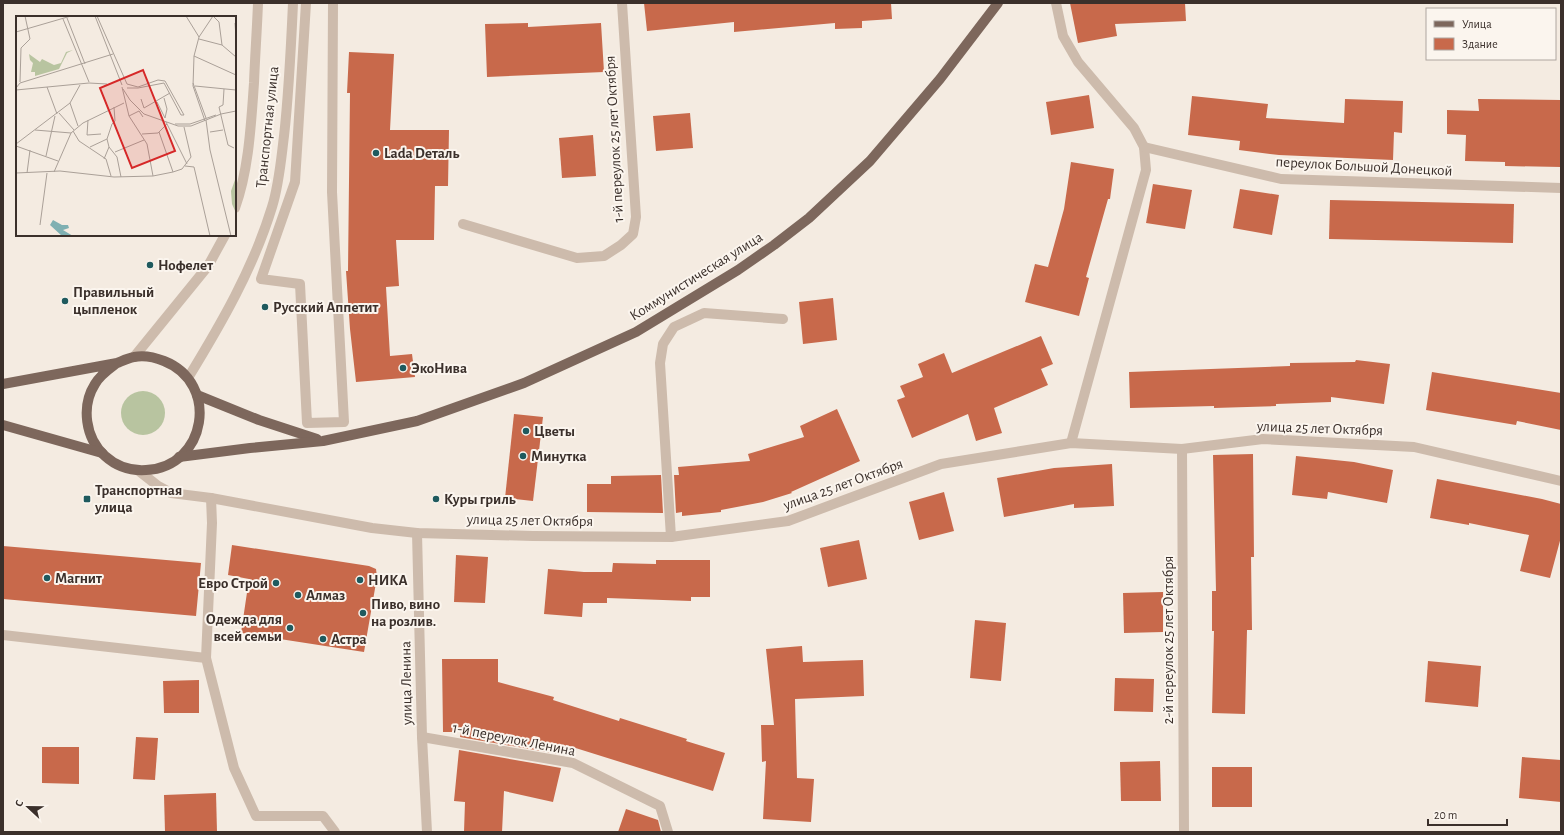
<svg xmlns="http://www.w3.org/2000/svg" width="1564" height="835" font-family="'Alegreya Sans',sans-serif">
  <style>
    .green { fill: #b8c4a0 }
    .building { fill: #c8694b }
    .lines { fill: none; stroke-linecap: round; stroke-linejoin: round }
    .minor { stroke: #cdbbac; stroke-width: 10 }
    .major { stroke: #7d675c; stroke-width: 10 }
    .poi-dot { fill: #1f5a5e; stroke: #fbf5ee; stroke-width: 1.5 }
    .labels { text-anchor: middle; stroke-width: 4; stroke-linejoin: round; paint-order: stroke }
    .street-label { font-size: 15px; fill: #3b302b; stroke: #fbf5ee }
    .poi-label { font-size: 15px; font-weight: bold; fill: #3b302b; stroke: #fbf5ee; text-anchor: start }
    .inset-road { fill: none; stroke: #aaa098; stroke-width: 1 }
    .view { fill: #d62828; fill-opacity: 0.15; stroke: #d62828; stroke-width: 2 }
    .inset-edge { fill: none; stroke: #3b302b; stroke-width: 2 }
  </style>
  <rect width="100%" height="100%" fill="#f4ebe1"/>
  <circle class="green" cx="143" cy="413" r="22"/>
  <g class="building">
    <path d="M644 3H891L892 19 862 21V28L835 29V23L734 32V22L647 31Z"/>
    <path d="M1070 3H1185L1186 21 1115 24 1117 36 1078 43Z"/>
    <path d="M528 23V27L601 23 604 72 487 77 485 24Z"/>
    <path d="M349 52 394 54 390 130H449L448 186H435L434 240H396L399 286 386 287 390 356 412 354 415 377 356 382 350 329 346 271H348L350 93H347Z"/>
    <path d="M1089 95 1094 128 1051 135 1046 102Z"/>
    <path d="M1192 96 1268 104 1266 118 1344 123 1345 99 1403 101 1402 133 1394 132 1393 160 1279 155 1239 150 1240 141 1188 135Z"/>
    <path d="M1478 99 1561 100V167L1505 166V162L1465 161 1466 135 1447 134V110L1479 111Z"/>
    <path d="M690 113 693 148 656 151 653 116Z"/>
    <path d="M593 135 596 176 562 178 559 138Z"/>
    <path d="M1071 162 1114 169 1110 199H1108L1086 277 1089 278 1079 316 1025 302 1035 264 1048 267 1064 209Z"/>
    <path d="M1153 184 1192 190 1185 229 1146 223Z"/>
    <path d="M1240 189 1279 195 1272 235 1233 228Z"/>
    <path d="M1330 200 1514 204 1513 243 1329 239Z"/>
    <path d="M833 298 837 340 803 344 799 302Z"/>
    <path d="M1041 336 1053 364 1041 369 1048 385 994 408 1002 433 976 441 968 414 912 438 897 400 905 397 900 386 923 377 918 364 944 353 952 373Z"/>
    <path d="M1356 360 1390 364 1384 404 1331 397V402L1276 404V406L1214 408V406L1130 408 1129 372 1290 366V363L1355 362Z"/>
    <path d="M1432 372 1561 393V430L1517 421 1516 425 1426 410Z"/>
    <path d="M837 409 860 461 791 492 792 493 763 502 721 510V512L682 516V512L676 513 674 475H679L678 467 750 461 748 454 804 437 800 426Z"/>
    <path d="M514 414 543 417 533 501 505 498Z"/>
    <path d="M1253 454 1254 557H1251L1252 630H1247L1245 714 1212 713 1214 631H1212V591H1216L1213 455Z"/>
    <path d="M1296 456 1354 462 1393 470 1387 503 1328 492 1327 499 1292 495Z"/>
    <path d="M1112 464 1114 506 1074 508V504L1004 517 997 478 1054 468Z"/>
    <path d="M661 475 663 513 587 512V484H611V476Z"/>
    <path d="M1437 479 1542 499 1561 504V537L1550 578 1520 571 1529 535 1469 523V525L1430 518Z"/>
    <path d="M944 492 954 531 919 540 909 502Z"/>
    <path d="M859 540 867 579 828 587 820 548Z"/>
    <path d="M232 545 369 566 376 569 377 577 364 652 241 633 249 579 228 575Z"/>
    <path d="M3 546 201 563 196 616 3 599Z"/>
    <path d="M456 555 488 557 485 603 454 602Z"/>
    <path d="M656 560H710V597H691V601L607 598V603H583L582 617 544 614 548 569 584 572H612L613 563 656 564Z"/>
    <path d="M1163 592V632L1124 633 1123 593Z"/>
    <path d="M975 620 1006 623 1001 681 970 678Z"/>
    <path d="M802 646 803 662 863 660 864 696 795 699 797 778 814 779 811 822 763 819 766 761 762 762 761 725H774L766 649Z"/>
    <path d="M442 659H498V682L554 697 553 700 619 721 620 718 687 739 686 741 725 753 713 791 566 745 564 755 460 737 461 732H443Z"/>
    <path d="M1428 661 1481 666 1478 707 1425 702Z"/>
    <path d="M1115 678 1154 679 1153 712 1114 711Z"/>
    <path d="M199 680V713H164L163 681Z"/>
    <path d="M136 737 158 738 155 780 133 779Z"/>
    <path d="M42 747H79V784L42 783Z"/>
    <path d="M459 750 561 768 553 802 504 791 502 832H464L465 802 454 801Z"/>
    <path d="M1522 757 1561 760V802L1519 798Z"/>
    <path d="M1160 761 1161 801H1121L1120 762Z"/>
    <rect x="1212" y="767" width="40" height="40"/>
    <path d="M216 793 217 832H165L164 795Z"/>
    <path d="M626 809 658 820 661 832H618Z"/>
  </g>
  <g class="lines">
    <g class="minor">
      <path d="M306 3 295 182 261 279 300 284 307 423 344 422 332 192 333 3"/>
      <path d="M1056 3 1063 36 1078 62 1134 128 1144 147 1146 170 1071 443"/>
      <path d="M1144 147 1281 179 1561 188"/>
      <path d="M235 208C249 169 251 124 254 83 255 56 257 30 258 3"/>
      <path d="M463 224 577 258 604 256 621 245 633 234 636 217 622 3"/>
      <path d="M134 357 208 266 225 235"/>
      <path d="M188 378C221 324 253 269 272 207 279 185 281 160 284 136 289 92 291 47 293 3"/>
      <path d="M1182 449 1184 832"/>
      <path d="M139 471 158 486 171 493 211 498 372 528 417 533 533 536 671 537 788 521 941 464 1071 443 1182 449 1263 439 1414 447 1561 481"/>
      <path d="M211 498 212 523 206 658 234 768 256 816H323L335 832"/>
      <path d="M417 533 422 737 427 832"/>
      <path d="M671 537 660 363 663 344 674 327 704 313 783 319"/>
      <path d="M3 635 206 658"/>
      <path d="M422 737 573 763 660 806 668 832"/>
    </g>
    <g class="major">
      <path d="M3 384 117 363C122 361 128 358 134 357 144 355 154 357 164 361 220 383 207 467 146 470 131 471 116 466 105 456 85 438 81 406 95 384 100 375 109 369 117 363"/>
      <path d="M197 395 259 420 317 439"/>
      <path d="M3 425 102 453"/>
      <path d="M179 457 250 448 323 441 417 421 524 383 636 332 738 270 774 245 809 218 870 161 940 79 998 3"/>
    </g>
  </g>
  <g class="poi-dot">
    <circle cx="376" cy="153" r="4"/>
    <circle cx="150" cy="265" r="4"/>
    <circle cx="65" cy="301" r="4"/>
    <circle cx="265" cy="307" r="4"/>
    <circle cx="403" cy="368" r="4"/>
    <circle cx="526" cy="431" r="4"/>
    <circle cx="523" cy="456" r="4"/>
    <rect x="83" y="495" width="8" height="8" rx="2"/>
    <circle cx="436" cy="499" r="4"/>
    <circle cx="47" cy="578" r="4"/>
    <circle cx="360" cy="580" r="4"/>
    <circle cx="276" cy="583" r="4"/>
    <circle cx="298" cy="595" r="4"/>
    <circle cx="363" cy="613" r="4"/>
    <circle cx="290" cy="628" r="4"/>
    <circle cx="323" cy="639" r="4"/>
  </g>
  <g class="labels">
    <g class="street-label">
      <text transform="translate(267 127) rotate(-84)" y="5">Транспортная улица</text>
      <text transform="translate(614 139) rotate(-93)" y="5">1-й переулок 25 лет Октября</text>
      <text transform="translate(1364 166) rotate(3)" y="5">переулок Большой Донецкой</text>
      <text transform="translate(696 276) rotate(-32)" y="5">Коммунистическая улица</text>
      <text transform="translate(1320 428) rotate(2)" y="5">улица 25 лет Октября</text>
      <text transform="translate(843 484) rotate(-20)" y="5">улица 25 лет Октября</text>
      <text transform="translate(530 520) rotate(1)" y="5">улица 25 лет Октября</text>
      <text transform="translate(1168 640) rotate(-90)" y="5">2-й переулок 25 лет Октября</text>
      <text transform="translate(406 683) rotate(-91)" y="5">улица Ленина</text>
      <text transform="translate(514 739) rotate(11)" y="5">1-й переулок Ленина</text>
    </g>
    <g class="poi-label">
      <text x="384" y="158">Lada Dеталь</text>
      <text x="158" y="270">Нофелет</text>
      <text x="73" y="297">Правильный<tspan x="73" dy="17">цыпленок</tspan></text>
      <text x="273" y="312">Русский Аппетит</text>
      <text x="411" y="373">ЭкоНива</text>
      <text x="534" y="436">Цветы</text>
      <text x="531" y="461">Минутка</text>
      <text x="95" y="495">Транспортная<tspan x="95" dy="17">улица</tspan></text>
      <text x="444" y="504">Куры гриль</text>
      <text x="55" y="583">Магнит</text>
      <text x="368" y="585">НИКА</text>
      <text x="268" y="588" text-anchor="end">Евро Строй</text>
      <text x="306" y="600">Алмаз</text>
      <text x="371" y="609">Пиво, вино<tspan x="371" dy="17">на розлив.</tspan></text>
      <text x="282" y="624" text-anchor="end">Одежда для<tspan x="282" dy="17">всей семьи</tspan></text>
      <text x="331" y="644">Астра</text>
    </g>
  </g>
  <g transform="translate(16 16)">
    <rect width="220" height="220" fill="#f4ebe1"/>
    <path d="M57 34 51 37 43 53 19 60V56H15L17 47 14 44 13 38 24 46 26 43 38 49 45 47 50 36ZM220 161V197L216 188 215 175Z" fill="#b8c4a0"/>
    <path d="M37 204 46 209H52L53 212 47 214 57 220H46L34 209Z" fill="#7fb0b2"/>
    <path class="inset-road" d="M79 0 106 69M81 0 111 68M170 0 183 21M197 0 203 6 206 29M51 2 69 48M47 3 73 66M219 7 220 22M0 16 55 0M183 23 206 29 220 41M178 40 220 59M4 66 5 32 14 23 9 0M177 67 190 102M111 68 122 71 142 64 149 65 168 99H165L148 67 122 72H111M179 70 220 74M31 71 41 98M106 71 113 100 131 128 137 160M0 72 4 67 97 38M107 73 114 84 128 98 162 110H175L205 98M208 73 207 89 203 91 212 129 218 132M0 74 73 67 91 68M148 82 151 93 149 102M125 83 128 92 154 77M141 86 149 102M98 91 99 105 96 108 91 123 93 131 101 141 105 161M43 97 58 114M205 98 220 95M113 100 123 95 127 101M72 104 71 119 85 118M190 104 194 134 215 220M189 105 177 70 178 40 183 21 197 0M150 106 171 148M159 108H174L200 99M62 110 54 87 64 69M19 114 55 117 67 107 108 87M57 115 63 125 90 143 95 160M143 116 157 156M194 116 207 114M126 118 142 117 151 108M0 128 54 87M0 130 42 145M74 131 91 123M99 136 128 124M30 140 39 100M88 143 93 131M169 150 178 151 194 220M38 156 55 117M0 157 44 155 98 161 137 160 157 156 166 153 175 141 168 111M11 157 14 134M24 209 31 157"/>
    <path class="view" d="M127 54 159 135 116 152 84 72Z"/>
    <rect width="220" height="220" class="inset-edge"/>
  </g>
  <rect width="1564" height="835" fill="none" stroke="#3b302b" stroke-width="8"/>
  <rect x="1426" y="8" width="130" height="52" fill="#fbf5ee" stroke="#aea6a0"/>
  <rect x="1434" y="21" width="20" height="6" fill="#7d675c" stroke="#aea6a0"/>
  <text x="1462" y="28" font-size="12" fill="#3b302b">Улица</text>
  <rect x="1434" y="38" width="20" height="12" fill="#c8694b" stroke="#aea6a0"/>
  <text x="1462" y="48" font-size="12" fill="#3b302b">Здание</text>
  <g transform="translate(28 807) rotate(292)" stroke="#fbf5ee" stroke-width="3" paint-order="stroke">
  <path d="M0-3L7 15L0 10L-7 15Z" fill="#3b302b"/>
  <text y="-6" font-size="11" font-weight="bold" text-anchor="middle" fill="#3b302b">С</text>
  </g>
  <path d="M1428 819v6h79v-6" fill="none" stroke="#3b302b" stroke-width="2"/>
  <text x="1434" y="819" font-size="12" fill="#3b302b" stroke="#fbf5ee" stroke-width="3" paint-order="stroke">20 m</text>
</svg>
